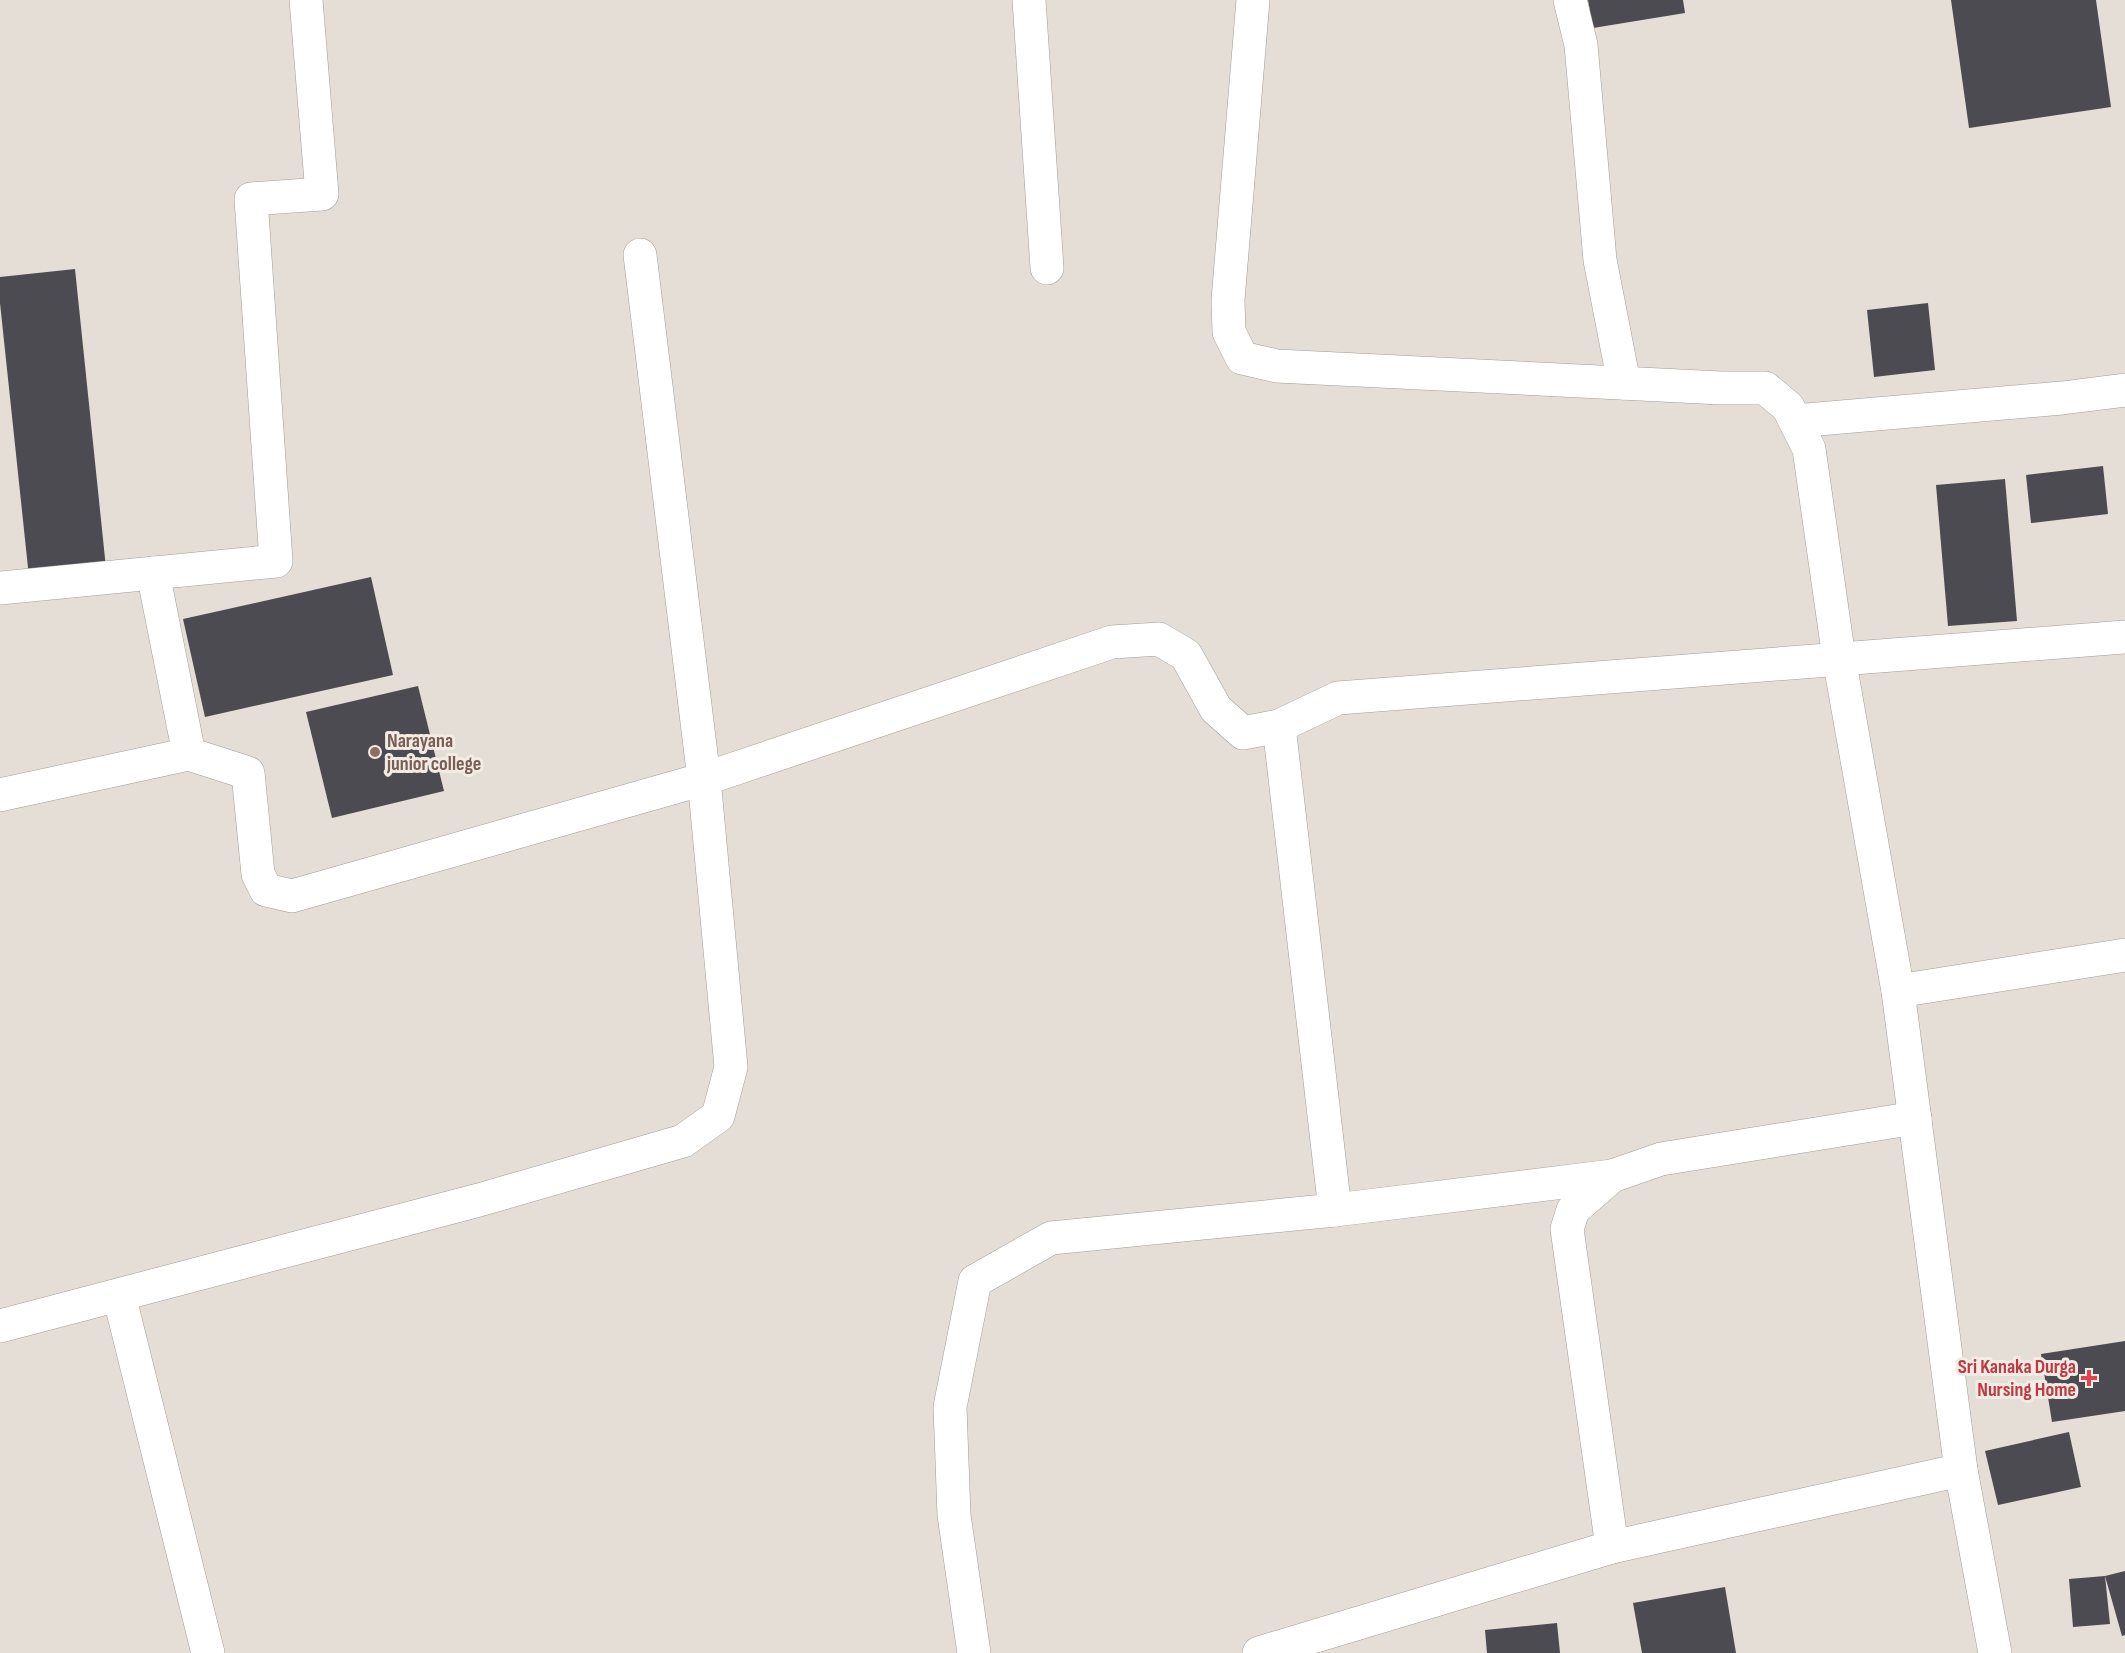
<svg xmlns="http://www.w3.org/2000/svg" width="2125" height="1653" font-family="'Sofia Sans Condensed',sans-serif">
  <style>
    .building { fill: #4c4b52 }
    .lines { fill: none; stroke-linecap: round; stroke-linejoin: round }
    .street-casing { stroke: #a29d96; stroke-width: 34 }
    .street { stroke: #fff; stroke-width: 33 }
    .education-dot { fill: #8d6e63; stroke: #f2ece4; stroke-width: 2 }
    .health-dot { fill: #e0444e; stroke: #f2ece4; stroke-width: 2 }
    .labels { text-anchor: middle; stroke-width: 6; stroke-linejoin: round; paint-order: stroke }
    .education-label { font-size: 20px; font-weight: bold; fill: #785e54; stroke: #f2ece4; text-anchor: start }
    .health-label { font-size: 20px; font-weight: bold; fill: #be3a42; stroke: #f2ece4; text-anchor: end }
  </style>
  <rect width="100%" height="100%" fill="#e4ded7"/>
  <g class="building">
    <path d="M1588 0H1683L1685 13 1593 28Z"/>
    <path d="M1951 0H2096L2111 107 1969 128Z"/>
    <path d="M75 269 106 568 29 577 0 303V277Z"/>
    <path d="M1928 303 1935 370 1874 377 1867 310Z"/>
    <path d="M2103 466 2108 514 2031 523 2026 475Z"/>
    <path d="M2005 479 2017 621 1948 626 1936 485Z"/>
    <path d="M371 577 393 675 205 717 183 619Z"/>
    <path d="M418 686 444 791 332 818 306 712Z"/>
    <path d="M2125 1341V1411L2052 1422 2041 1354Z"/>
    <path d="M2069 1432 2081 1487 1998 1505 1985 1451Z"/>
    <path d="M2125 1571V1635L2122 1636 2105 1576Z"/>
    <path d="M2105 1576 2110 1624 2073 1627 2069 1579Z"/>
    <path d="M1725 1587 1736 1653H1642L1633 1603Z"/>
    <path d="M1557 1623 1560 1653H1487L1485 1630Z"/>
  </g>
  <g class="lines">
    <defs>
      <g id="street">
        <path d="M1029 0 1047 268"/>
        <path d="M1253 0 1228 300 1229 332 1242 358 1277 366 1721 388H1765L1788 407 1809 449 1839 658 1898 991 1961 1470 1995 1653"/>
        <path d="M1570 0 1581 45 1600 260 1624 383"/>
        <path d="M1795 421 2062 398 2125 390"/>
        <path d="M153 573 189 754"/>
        <path d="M0 588 276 561 251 199 322 194 306 0"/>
        <path d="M1279 726 1335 1210"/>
        <path d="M0 795 189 754 248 773 258 874 266 890 292 896 704 779 1112 642 1159 639 1186 655 1216 709 1243 733 1279 726 1338 698 2125 637"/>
        <path d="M1898 991 2125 955"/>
        <path d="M119 1295 208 1653"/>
        <path d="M0 1326 479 1200 683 1141 718 1116 731 1067 704 779 640 255"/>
        <path d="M1612 1547 1567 1229 1573 1210 1612 1176 1661 1159 1915 1118"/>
        <path d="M974 1653 954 1515 950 1407 975 1281 1051 1238 1335 1210 1612 1176"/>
        <path d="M1259 1653 1612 1547 1961 1470"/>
      </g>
    </defs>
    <use href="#street" class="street-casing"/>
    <use href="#street" class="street"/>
  </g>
  <circle class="education-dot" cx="375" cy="752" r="6"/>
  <path class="health-dot" d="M2086 1369h6v6h6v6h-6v6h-6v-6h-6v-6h6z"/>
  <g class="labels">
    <g class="education-label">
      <text x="387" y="747">Narayana<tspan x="387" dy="23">junior college</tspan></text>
    </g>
    <g class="health-label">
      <text x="2076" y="1373">Sri Kanaka Durga<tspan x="2076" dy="23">Nursing Home</tspan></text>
    </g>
  </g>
</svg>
